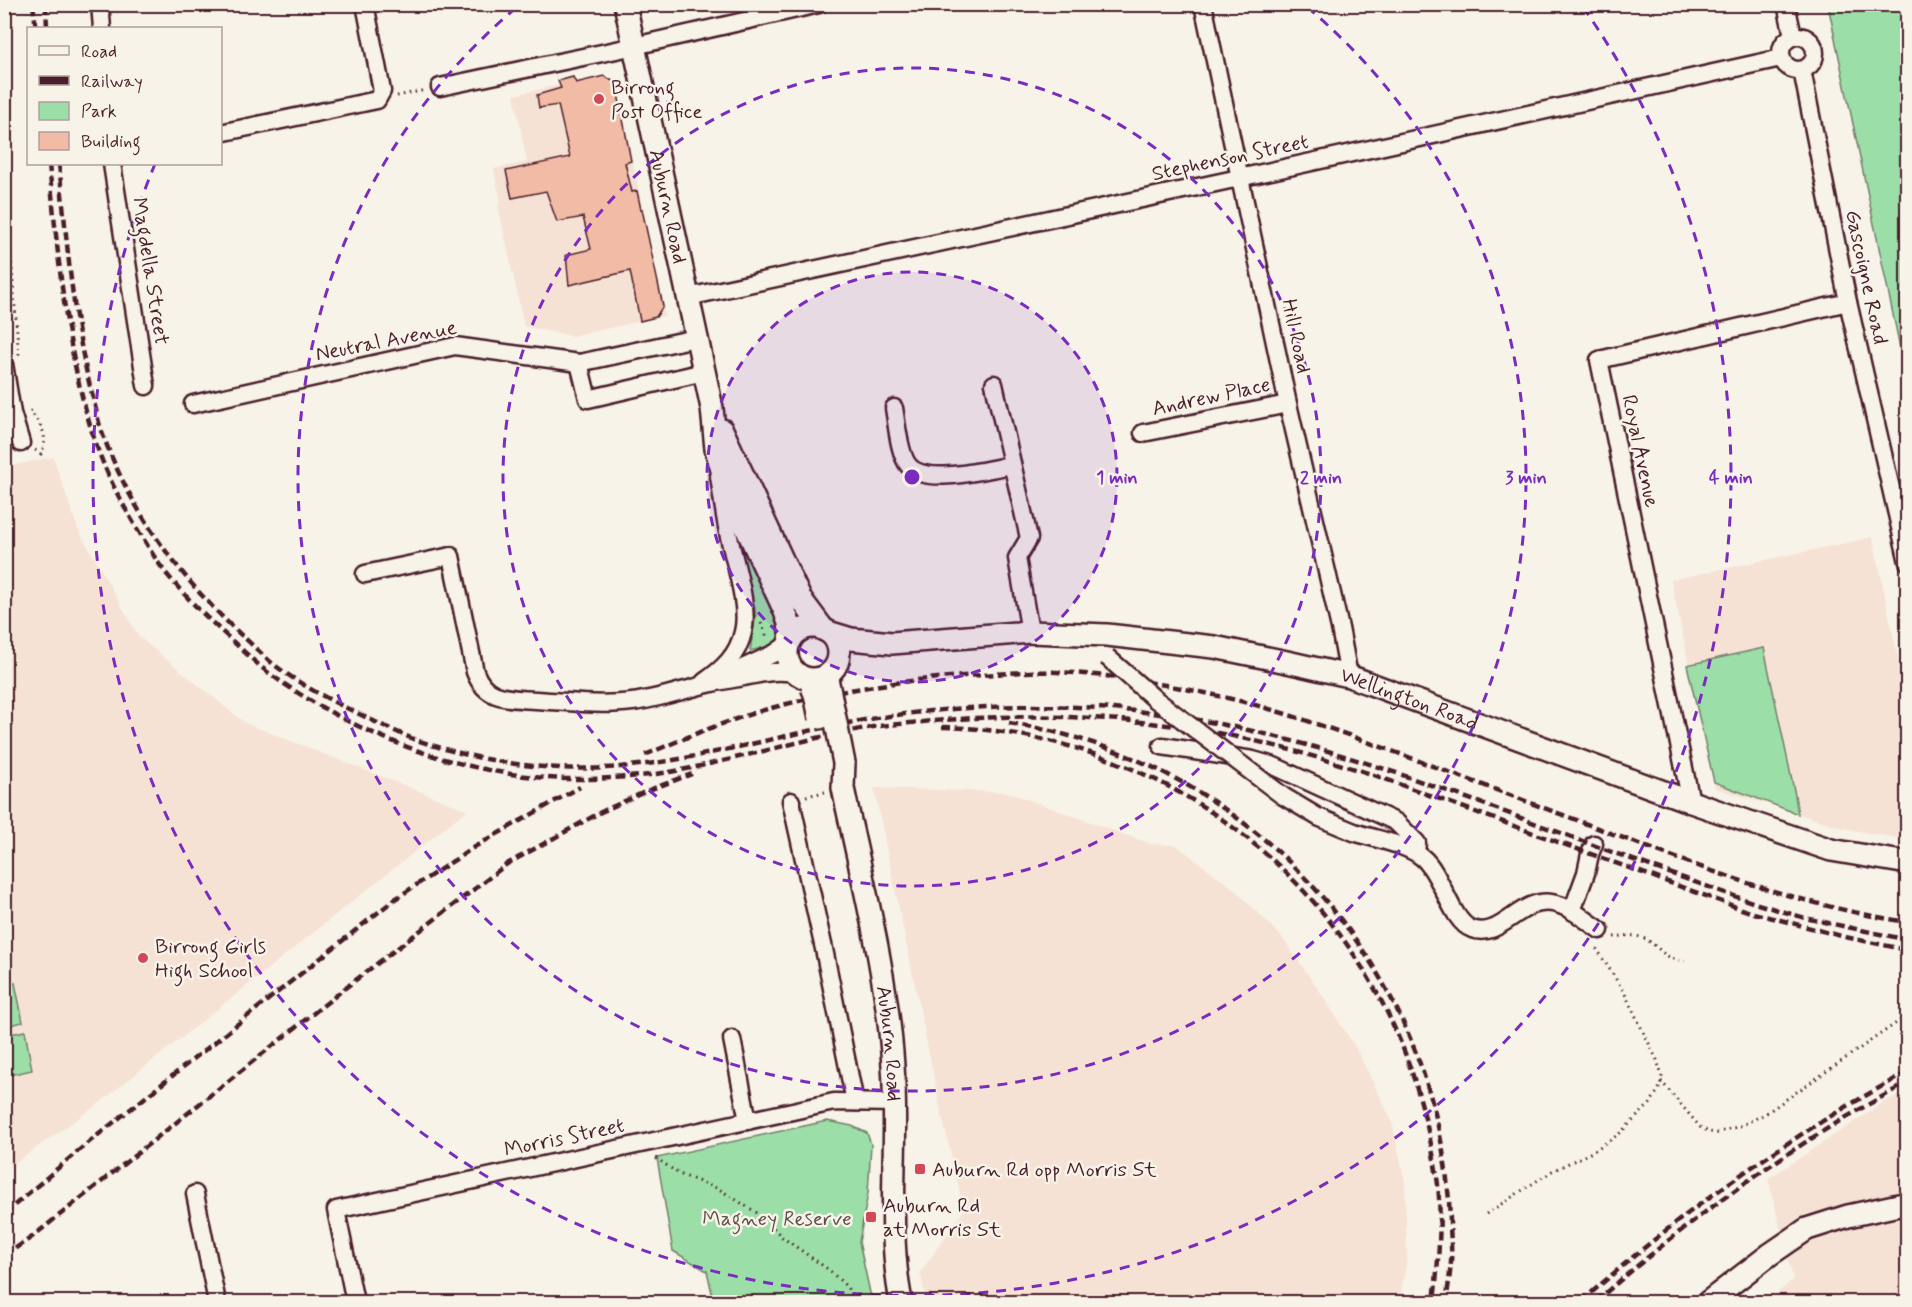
<svg xmlns="http://www.w3.org/2000/svg" width="1912" height="1307" font-family="Mynerve,sans-serif">
  <style>
    .built { fill: #f6e2d4 }
    .green { fill: #9cdea8; stroke: #737e6a; stroke-width: 1.5 }
    .building { fill: #f2bba6; stroke: #4a1f2b; stroke-width: 1.5 }
    .lines { fill: none; stroke-linecap: round; stroke-linejoin: round }
    .minor-casing { stroke: #4a1f2b; stroke-width: 21 }
    .major-casing { stroke: #4a1f2b; stroke-width: 26 }
    .path { stroke: #4a1f2b; stroke-width: 3; stroke-dasharray: 1.5 4.5; stroke-linecap: butt }
    .minor { stroke: #f7f3e8; stroke-width: 16 }
    .major { stroke: #f7f3e8; stroke-width: 21 }
    .rail { stroke: #4a1f2b; stroke-width: 4.5; stroke-dasharray: 9 4.5; stroke-linecap: butt }
    .minor-bridge-casing { stroke: #4a1f2b; stroke-width: 21; stroke-linecap: butt }
    .major-bridge-casing { stroke: #4a1f2b; stroke-width: 26; stroke-linecap: butt }
    .minor-bridge { stroke: #f7f3e8; stroke-width: 16 }
    .major-bridge { stroke: #f7f3e8; stroke-width: 21 }
    .ring { fill: none; stroke: #7b2cbf; stroke-width: 3; stroke-dasharray: 10 8 }
    .poi-dot { fill: #d1495b; stroke: #f7f3e8; stroke-width: 2 }
    .labels { text-anchor: middle; stroke-width: 5; stroke-linejoin: round; paint-order: stroke }
    .poi-label { font-size: 21px; fill: #4a1f2b; stroke: #f7f3e8; text-anchor: start }
    .street-label { font-size: 21px; fill: #4a1f2b; stroke: #f7f3e8 }
    .park-label { font-size: 21px; fill: #5e4f4a; stroke: #f7f3e8 }
    .centre { fill: #7b2cbf; stroke: #f7f3e8; stroke-width: 3 }
    .ring-label { font-size: 18px; text-anchor: middle; font-weight: bold; fill: #7b2cbf; stroke: #f7f3e8; stroke-width: 5; stroke-linejoin: round; paint-order: stroke }
  </style>
  <rect width="100%" height="100%" fill="#f7f3e8"/>
  <filter id="ink" filterUnits="userSpaceOnUse"><feTurbulence type="fractalNoise" baseFrequency=".0167" numOctaves="2"/><feDisplacementMap in="SourceGraphic" scale="12" xChannelSelector="R" yChannelSelector="G"/><feConvolveMatrix kernelMatrix="1 2 1 2 8 2 1 2 1" color-interpolation-filters="sRGB"/></filter>
  <g filter="url(#ink)">
    <g class="built">
      <path d="M603 75 616 82 665 316 572 336 524 326 498 205 501 203 494 169 527 162 514 95Z"/>
      <path d="M53 457 78 529 139 637 245 723 467 810 97 1105 5 1170V467Z"/>
      <path d="M1873 537 1907 703V840L1847 829 1715 788 1671 580Z"/>
      <path d="M874 788 1007 792 1151 844 1176 845 1233 888 1281 936 1323 996 1357 1050 1392 1121 1405 1182 1407 1260 1399 1302H927L920 1273 964 1210 942 1116Z"/>
      <path d="M1907 1092V1302H1768L1793 1279 1768 1179 1886 1101Z"/>
    </g>
    <g class="green">
      <path d="M1828 5H1907V382V381Z"/>
      <path d="M738 531 782 622 781 640 777 644 750 651 756 614Z"/>
      <path d="M1764 648 1795 795 1798 814 1714 782 1687 665Z"/>
      <path d="M15 983 23 1022 5 1026V985Z"/>
      <path d="M25 1031 32 1070 5 1076V1035Z"/>
      <path d="M827 1121 852 1126 867 1133 871 1144 868 1193 859 1242 872 1302H714L707 1271 673 1251 657 1158Z"/>
    </g>
    <path class="building" d="M604 76 616 83 631 161 625 163 632 192 637 191 641 210 642 209 663 306 656 317 640 321 630 271 569 285 566 255 591 249 583 217 557 222 546 191 512 198 506 171 570 157 558 105 539 108 537 95 561 88 558 81 573 77 576 83Z"/>
    <g class="lines">
      <defs>
        <g id="minor">
          <path d="M100 4 102 28"/>
          <path d="M1203 4 1288 404 1340 628 1349 676"/>
          <path d="M1786 4 1793 36"/>
          <circle cx="1798" cy="53" r="17"/>
          <path d="M1802 70 1848 302 1908 562"/>
          <path d="M440 87 621 49 819 4"/>
          <path d="M220 133 377 100 382 91 365 4"/>
          <path d="M112 164 146 386"/>
          <path d="M688 297 1239 178 1781 58"/>
          <path d="M579 363 588 399 704 372"/>
          <path d="M4 364 12 413 21 443"/>
          <path d="M994 384 1029 538 1017 558 1030 632"/>
          <path d="M193 404 455 346 579 363 696 338"/>
          <path d="M894 408C897 424 899 455 909 466 927 486 988 469 1012 465"/>
          <path d="M1143 433 1288 404"/>
          <path d="M365 574 451 556 475 672C486 701 509 698 536 700 568 702 601 706 632 702 658 699 683 690 708 684 720 681 732 679 744 677 763 673 780 669 798 674"/>
          <path d="M734 672 775 653 789 643"/>
          <path d="M704 682C723 669 738 655 743 632 750 606 733 559 728 532 724 513 722 495 719 476"/>
          <path d="M1162 746 1253 760 1274 766 1396 822 1417 843 1416 852"/>
          <path d="M791 801 824 949 855 1102"/>
          <path d="M1691 802 1599 360 1848 302"/>
          <path d="M1354 832C1374 839 1407 844 1423 858 1442 874 1451 922 1472 929 1501 940 1520 897 1552 903 1570 906 1585 920 1600 930"/>
          <path d="M1572 911 1586 873 1590 854 1594 844"/>
          <path d="M732 1039 748 1121"/>
          <path d="M195 1194 217 1302"/>
          <path d="M355 1302 336 1210 834 1102 896 1103"/>
        </g>
        <g id="major">
          <path id="s1" d="M625 4 712 408 716 449 722 470 743 521 784 609 789 623 791 640"/>
          <path d="M722 430 800 598 824 630"/>
          <circle cx="813" cy="653" r="26"/>
          <path id="s2" d="M828 632 851 639 892 643 1030 632 1107 635 1214 647 1287 662 1349 676 1691 802 1831 850 1908 863"/>
          <path id="s3" d="M844 763 843 788C862 880 887 972 893 1066 899 1145 886 1224 901 1302"/>
          <path d="M1708 1302 1769 1255 1807 1229 1848 1216 1908 1203"/>
        </g>
      </defs>
      <use href="#minor" class="minor-casing"/>
      <use href="#major" class="major-casing"/>
      <g class="path">
        <path d="M397 96 426 90"/>
        <path d="M4 210 11 257 19 357"/>
        <path d="M30 410C40 425 50 435 41 454L35 450"/>
        <path d="M761 623 768 639"/>
        <path d="M806 796 825 792"/>
        <path d="M1614 937C1624 936 1634 934 1643 938 1661 946 1661 959 1685 961"/>
        <path d="M1661 1081 1700 1127 1709 1132 1717 1133 1740 1126 1765 1114 1908 1015"/>
        <path d="M656 1158 679 1174 719 1189 762 1216 782 1237 829 1270 847 1287 855 1302"/>
        <path d="M1486 1214 1552 1171 1592 1152 1619 1134 1650 1104 1660 1087 1662 1076 1657 1060 1624 992 1595 946"/>
      </g>
      <use href="#minor" class="minor"/>
      <use href="#major" class="major"/>
      <g class="rail">
        <path d="M33 4 36 28"/>
        <path d="M46 4 47 28"/>
        <path d="M49 164C58 255 65 347 93 435 105 474 125 510 146 543 152 553 158 563 165 572 187 599 212 623 238 646 248 655 259 666 270 674 356 736 469 779 576 779 607 779 639 777 670 772 738 760 804 738 873 727 892 724 913 723 933 721 1035 712 1141 716 1242 738 1287 748 1331 761 1374 775L1750 912 1845 937 1908 950"/>
        <path d="M59 164C67 241 72 319 92 394 96 408 98 422 103 435 131 512 181 579 240 634 251 643 261 654 272 663 296 682 325 698 353 711 373 721 392 730 411 738 477 762 550 773 620 767 701 760 779 735 859 721 942 706 1029 703 1113 709 1251 720 1373 763 1502 811 1588 843 1674 876 1761 905L1805 918 1908 940"/>
        <path d="M1009 723C1255 760 1442 973 1450 1221 1450 1235 1452 1248 1451 1262 1450 1275 1448 1289 1446 1302"/>
        <path d="M942 727C1169 732 1367 890 1423 1110 1429 1134 1435 1160 1438 1185 1442 1224 1438 1264 1434 1302"/>
        <path d="M645 755C687 737 730 719 775 707 843 689 912 678 983 675 1007 673 1032 671 1056 672 1119 675 1183 687 1244 702 1295 715 1345 734 1395 752 1454 774 1514 797 1574 819 1683 861 1792 905 1908 922"/>
        <path d="M4 1214 84 1146 395 899 476 846 580 787"/>
        <path d="M4 1256 32 1237 344 989 507 864 601 812 649 790 692 774"/>
        <path d="M1581 1302C1681 1212 1789 1136 1908 1072"/>
        <path d="M1595 1302C1691 1218 1794 1142 1908 1083"/>
      </g>
      <defs>
        <path id="minor-bridge" d="M1107 657 1155 699 1283 796 1318 817 1354 832"/>
        <g id="major-bridge">
          <path d="M828 683 844 763"/>
          <path d="M812 687 815 694 820 718"/>
        </g>
      </defs>
      <use href="#minor-bridge" class="minor-bridge-casing"/>
      <use href="#major-bridge" class="major-bridge-casing"/>
      <use href="#minor-bridge" class="minor-bridge"/>
      <use href="#major-bridge" class="major-bridge"/>
    </g>
  </g>
  <circle cx="912" cy="477" r="205" fill="#7b2cbf" fill-opacity=".12"/>
  <g class="ring">
    <circle cx="912" cy="477" r="205"/>
    <circle cx="912" cy="477" r="409"/>
    <path d="M1307 7A614 614 0 1 1 517 7"/>
    <path d="M1583 7A819 819 0 1 1 155 164"/>
  </g>
  <g class="poi-dot">
    <circle cx="599" cy="99" r="6"/>
    <circle cx="143" cy="958" r="6"/>
    <rect x="914" y="1163" width="12" height="12" rx="3"/>
    <rect x="865" y="1211" width="12" height="12" rx="3"/>
  </g>
  <g class="labels">
    <g class="poi-label">
      <text x="611" y="94">Birrong<tspan x="611" dy="24">Post Office</tspan></text>
      <text x="155" y="953">Birrong Girls<tspan x="155" dy="24">High School</tspan></text>
      <text x="932" y="1176">Auburn Rd opp Morris St</text>
      <text x="883" y="1212">Auburn Rd<tspan x="883" dy="24">at Morris St</tspan></text>
    </g>
    <g class="street-label">
      <text transform="translate(1230 157) rotate(-12)" y="7">Stephenson Street</text>
      <text dy="7" stroke="none"><textPath href="#s1" startOffset="207">Auburn Road</textPath></text>
      <text transform="translate(151 271) rotate(81)" y="7">Magdella Street</text>
      <text transform="translate(1867 277) rotate(78)" y="7">Gascoigne Road</text>
      <text transform="translate(1297 336) rotate(78)" y="7">Hill Road</text>
      <text transform="translate(386 340) rotate(-11)" y="7">Neutral Avenue</text>
      <text transform="translate(1211 396) rotate(-12)" y="7">Andrew Place</text>
      <text transform="translate(1641 451) rotate(78)" y="7">Royal Avenue</text>
      <text dy="7" stroke="none"><textPath href="#s2" startOffset="591">Wellington Road</textPath></text>
      <text dy="7" stroke="none"><textPath href="#s3" startOffset="285">Auburn Road</textPath></text>
      <text transform="translate(564 1137) rotate(-12)" y="7">Morris Street</text>
    </g>
    <g class="park-label">
      <text x="777" y="1225">Magney Reserve</text>
    </g>
  </g>
  <circle cx="912" cy="477" r="9" class="centre"/>
  <g class="ring-label">
    <text x="1117" y="483">1 min</text>
    <text x="1321" y="483">2 min</text>
    <text x="1526" y="483">3 min</text>
    <text x="1731" y="483">4 min</text>
  </g>
  <rect width="1912" height="1307" fill="none" stroke="#f7f3e8" stroke-width="24"/>
  <rect x="12" y="12" width="1888" height="1283" fill="none" stroke="#4a1f2b" stroke-width="2" filter="url(#ink)"/>
  <rect x="27" y="27" width="195" height="138" fill="#f7f3e8" stroke="#b29e9c" stroke-width="1.5"/>
  <rect x="39" y="46" width="30" height="9" fill="#f7f3e8" stroke="#b29e9c" stroke-width="1.5"/>
  <text x="81" y="57" font-size="18" fill="#4a1f2b">Road</text>
  <rect x="39" y="76" width="30" height="9" fill="#4a1f2b" stroke="#b29e9c" stroke-width="1.5"/>
  <text x="81" y="87" font-size="18" fill="#4a1f2b">Railway</text>
  <rect x="39" y="102" width="30" height="18" fill="#9cdea8" stroke="#b29e9c" stroke-width="1.5"/>
  <text x="81" y="117" font-size="18" fill="#4a1f2b">Park</text>
  <rect x="39" y="132" width="30" height="18" fill="#f2bba6" stroke="#b29e9c" stroke-width="1.5"/>
  <text x="81" y="147" font-size="18" fill="#4a1f2b">Building</text>
</svg>
